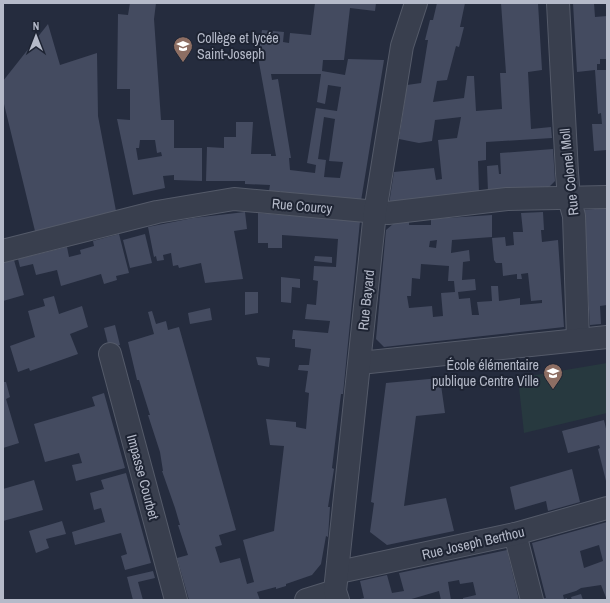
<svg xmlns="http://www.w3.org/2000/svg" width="610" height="603" font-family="'Archivo Narrow',sans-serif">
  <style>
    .pitch { fill: #27393f }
    .building { fill: #444b60; fill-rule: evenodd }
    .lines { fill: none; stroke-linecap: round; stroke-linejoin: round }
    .street-casing { stroke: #545a69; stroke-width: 24 }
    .street { stroke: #393f4e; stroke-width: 22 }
    .labels { text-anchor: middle; stroke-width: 4; stroke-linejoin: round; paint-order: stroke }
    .poi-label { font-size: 14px; fill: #b5bac9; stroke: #1e2433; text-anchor: start }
    .street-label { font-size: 14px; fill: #b5bac9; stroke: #1e2433 }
  </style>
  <rect width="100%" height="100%" fill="#252c3e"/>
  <path class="pitch" d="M607 363V413L524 433 518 378Z"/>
  <g class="building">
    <path d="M130 3H156L154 19 161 120H174V148H202V181L174 180V175L163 176 165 188 133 195 117 119 130 120V89H117L118 14 128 15ZM140 140H155L157 153 161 152 162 156 138 160 136 148H139Z"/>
    <path d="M315 3H376L375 11 350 8 344 60H323L322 71 345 75 348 59 384 60 361 201 280 194 281 191H269L270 185 245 184V181H206L207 147 224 148V137H236V122H253L251 154H271V156H276L258 57 262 30 284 32 283 42 289 43 290 33 311 35ZM271 74H321L317 102 325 104 328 85 341 87 337 111 316 108 307 163 316 165 315 173 290 170 289 158H291L278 79 272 80ZM324 117 335 119 329 161 343 162 340 178 324 177 326 160 318 159Z"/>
    <path d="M437 3H465L460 27H464L459 47 456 46 447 80 437 81 433 102 464 98 467 76H474L476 111 502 109 500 73H506L501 3H538L542 70 528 72 531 129 551 127 552 138 486 142V160L478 161 479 193 389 204 394 172 434 168 436 180 442 179 438 140 457 138 458 133 461 117 435 120 432 141 419 143 399 139 407 85 421 83 428 40H425L430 20H433Z"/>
    <path d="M573 3H594L595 17 607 16V59H600V64H597V70H607V150L594 151 592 124H602L601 113 598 114 595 70 577 72Z"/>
    <path d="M48 24 60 65 97 53 98 116 116 211 35 231 3 100V81Z"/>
    <path d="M553 149 555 181 548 188 488 192 487 166 498 165 499 174H501L500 153Z"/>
    <path d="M607 208V305L600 306 601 324 590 325 583 210Z"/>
    <path d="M245 212 247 229 234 231 243 279 205 283 201 263 179 268 178 265 173 266 171 253 163 255 164 260 157 261 156 256 154 257 148 227 193 218Z"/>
    <path d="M543 212 544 230H541L542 242 558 240 564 327 384 347 376 339 386 230 393 224 409 222V225H431V219L492 215V237L452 240 451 253 469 250 470 261 463 262 462 280 475 279 476 290 458 292 459 299 470 298 472 315H479L477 302 492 301 491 286H498L499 301 520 298V305L542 303V300L531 301 528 273 521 274 522 279H517V274L503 276 502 263H496L494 260 492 238 505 237 506 246 514 245 513 232H523L521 213ZM437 240 436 248 429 247 430 241ZM421 264 449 266 448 281H454L455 292 441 293 443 316 433 317 432 306 409 308 407 296H411L412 278 420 279Z"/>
    <path d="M258 213 360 221 343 394H341L332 468 334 469 328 507H330L328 537 326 536 321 564 312 575 286 584V586L276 589V587L257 592 260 600H189L177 558 188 555 178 525H180L175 508 162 471H163L160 452 148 415H150L139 380H137L128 342 154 334 148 312 152 311 156 324 166 321 168 330 179 327 236 530 219 535 222 545 215 547 220 563 240 558 247 584 254 582 243 540 274 531 284 446 270 445 266 419 296 422V427L306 429 309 393 305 392 308 371 298 370 299 365H309L311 349 295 347V339H292L293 330 328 333 330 321 305 319 307 304 316 305 318 281 313 280 314 266 336 267 338 239 282 235V248H268V243H258Z"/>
    <path d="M119 234 129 273 116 276 117 280 104 284 101 274 61 286 57 270 36 275 33 264 20 267 18 259 67 247 69 257 81 254 80 250 94 246 93 241Z"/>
    <path d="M145 234 152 263 130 268 123 240Z"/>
    <path d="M315 256 332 257V263L314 261Z"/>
    <path d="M14 260 24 295 3 301V263Z"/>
    <path d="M281 277 300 279V288L292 287 291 303 281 302Z"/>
    <path d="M245 292H258V313L245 315Z"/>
    <path d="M54 296 59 314 82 306 88 327 70 334 78 354 30 371 29 368 18 372 10 346 35 337 28 311 45 306 43 299Z"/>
    <path d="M210 308 212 320 190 324 188 313Z"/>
    <path d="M115 325 120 345 109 348 104 328Z"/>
    <path d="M256 357 270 358 269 367 258 365Z"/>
    <path d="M440 378 445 413 416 416 404 506 446 498 454 531 387 545 370 532 374 503 371 502 386 383Z"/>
    <path d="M3 382H6L10 397 6 399 19 443 3 448Z"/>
    <path d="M104 393 125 468 76 481 72 465 82 463 79 453 45 462 34 424 95 406 92 397Z"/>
    <path d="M604 420 607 433 606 481 598 449 600 448 599 445 568 453 562 431Z"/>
    <path d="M572 469 580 502 548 511 546 501 515 510 510 487Z"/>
    <path d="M126 473 151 563 125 570 121 556 127 554 121 533 75 545 72 532 105 522 101 508 94 510 90 493 104 489 101 480Z"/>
    <path d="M34 480 43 510 3 521V489Z"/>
    <path d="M62 521 66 534 46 539 49 548 36 553 29 531Z"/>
    <path d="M607 522V600L601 585 581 588 576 591 563 595 564 599 567 598V600H543L542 598H546L532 543ZM599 545 603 561 584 568 580 551Z"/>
    <path d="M507 550 519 600H463V598L476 595 473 582 460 584 459 580 448 582 451 600H441L439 591 408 600H356L364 598 360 581 387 575 392 593 404 591 399 573Z"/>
    <path d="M153 571 155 578 138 582 143 600H133L127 577Z"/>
    <path d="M581 594 583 600H572L571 597Z"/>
  </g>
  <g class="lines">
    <defs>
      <g id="street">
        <path d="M558 3 567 173 569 198 574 216 578 340"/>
        <path d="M3 251 157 212 234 199 388 213 507 199 607 197"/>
        <path d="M110 354 176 600"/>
        <path d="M360 363 607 337"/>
        <path d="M515 534 532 600"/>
        <path d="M339 572 515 534 607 508"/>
        <path d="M306 600 335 591"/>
        <path d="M338 600 335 591 375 212 402 46 416 3"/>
      </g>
    </defs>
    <use href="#street" class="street-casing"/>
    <use href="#street" class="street"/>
  </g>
  <defs>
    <symbol id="school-pin" viewBox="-11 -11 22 30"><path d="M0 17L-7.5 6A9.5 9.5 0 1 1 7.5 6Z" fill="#8d6e63" stroke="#1e2433"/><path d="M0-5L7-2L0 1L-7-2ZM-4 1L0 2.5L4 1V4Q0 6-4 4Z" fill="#fff"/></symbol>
  </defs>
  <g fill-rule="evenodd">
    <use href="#school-pin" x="172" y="35" width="22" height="30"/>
    <use href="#school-pin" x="542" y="362" width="22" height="30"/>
  </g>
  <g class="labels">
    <g class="poi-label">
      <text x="197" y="43">Collège et lycée<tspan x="197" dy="16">Saint-Joseph</tspan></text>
      <text x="539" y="370" text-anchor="end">École élémentaire<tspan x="539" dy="16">publique Centre Ville</tspan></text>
    </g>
    <g class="street-label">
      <text transform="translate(569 172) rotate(-96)" y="5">Rue Colonel Moll</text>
      <text transform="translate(302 206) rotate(5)" y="5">Rue Courcy</text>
      <text transform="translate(366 300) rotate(-84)" y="5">Rue Bayard</text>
      <text transform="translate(143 477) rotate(75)" y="5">Impasse Courbet</text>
      <text transform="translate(473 543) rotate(-13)" y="5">Rue Joseph Berthou</text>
    </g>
  </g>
  <rect width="610" height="603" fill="none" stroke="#b5bac9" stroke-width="8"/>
  <g transform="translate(36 36)" stroke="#1e2433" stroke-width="3" paint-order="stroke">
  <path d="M0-3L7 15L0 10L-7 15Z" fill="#b5bac9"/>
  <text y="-6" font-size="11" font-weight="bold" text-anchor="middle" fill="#b5bac9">N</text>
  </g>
</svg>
